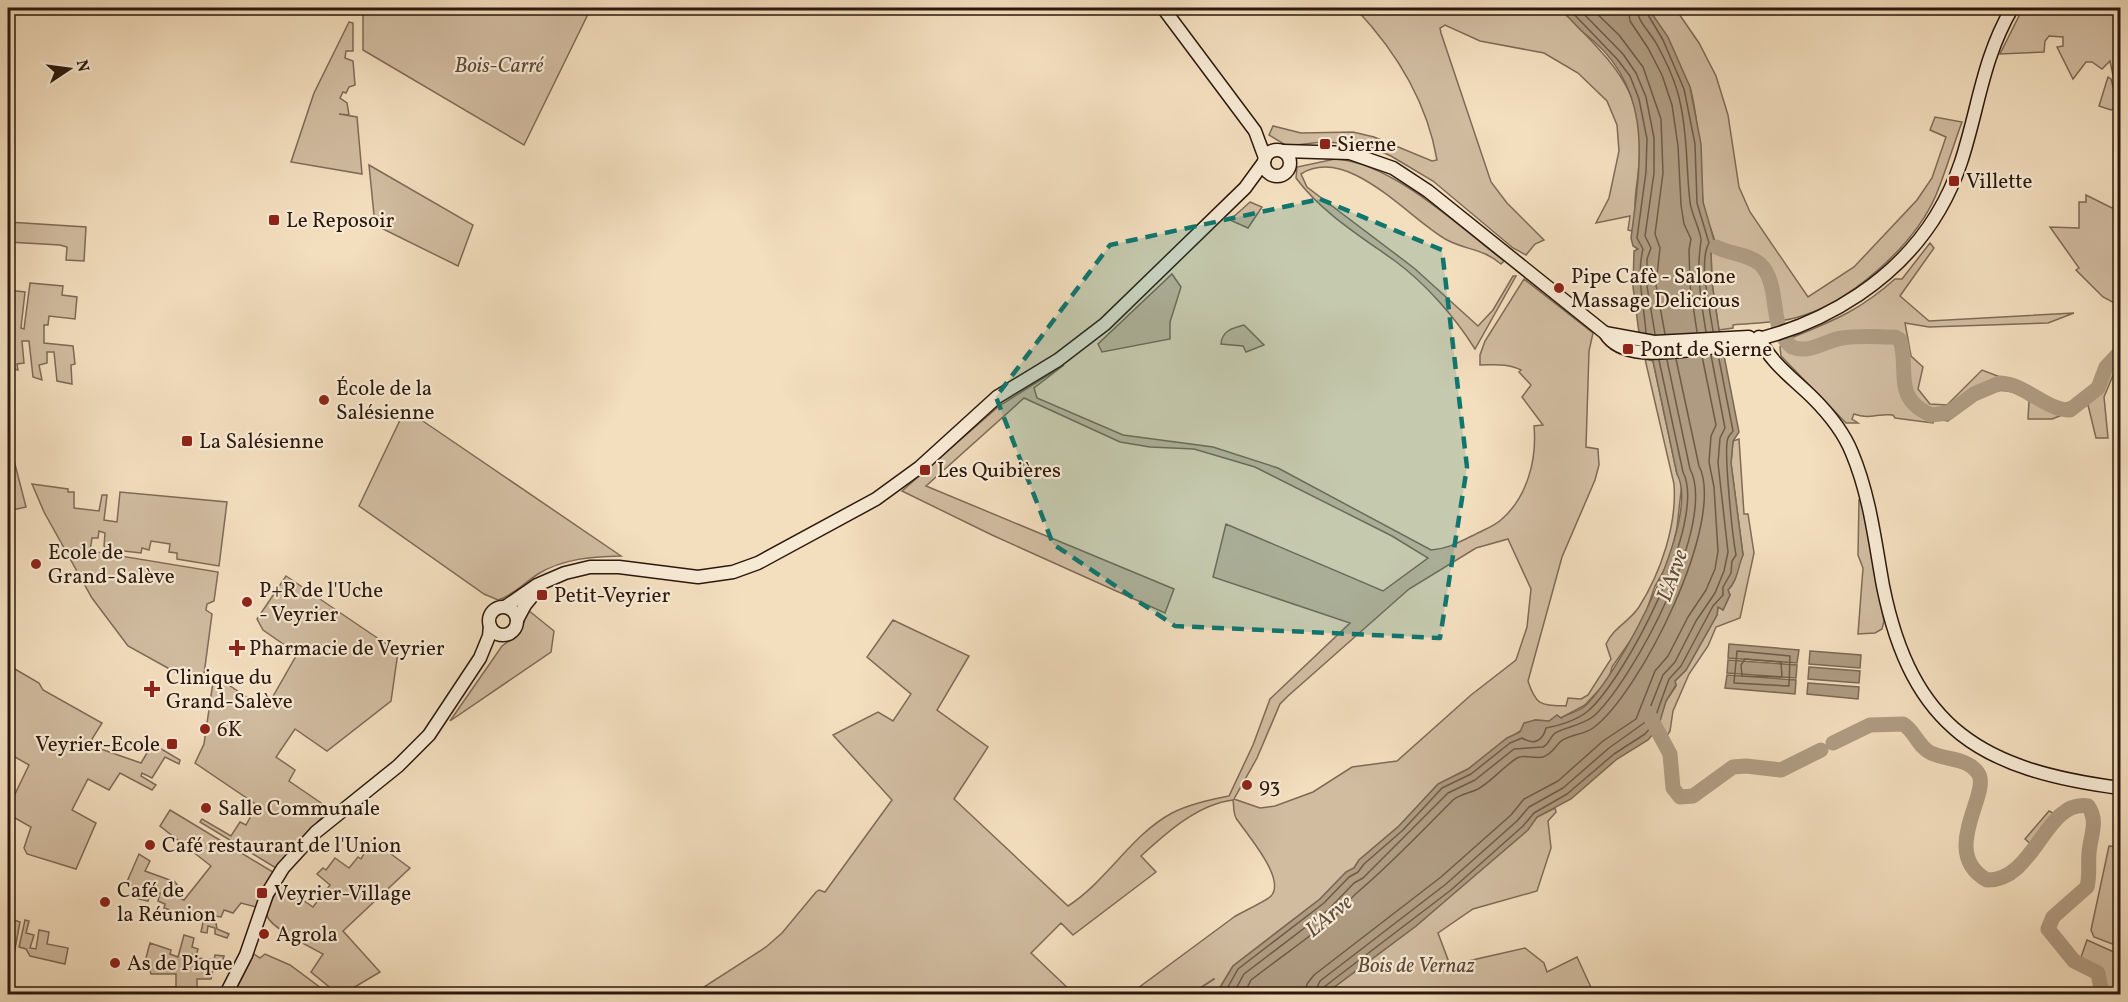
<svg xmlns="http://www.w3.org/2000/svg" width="2128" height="1002" font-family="Vollkorn,serif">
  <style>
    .green { fill: #d1bca0; stroke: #7e6a56; stroke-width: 1.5; fill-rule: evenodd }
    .water { fill: #af9b81; stroke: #7b6752; stroke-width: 1.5 }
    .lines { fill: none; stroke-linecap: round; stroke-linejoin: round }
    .shore { stroke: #6e5a46; stroke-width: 1.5 }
    .stream { stroke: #7b6752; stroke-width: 2 }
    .river { stroke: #af9b81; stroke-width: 15 }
    .secondary-casing { stroke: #2c180c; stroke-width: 15 }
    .secondary { stroke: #f7ead5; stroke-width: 12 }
    .marked { fill: #0f766e; fill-opacity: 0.2; stroke: #0f766e; stroke-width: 4.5; stroke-dasharray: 12 8; stroke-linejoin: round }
    .poi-dot { fill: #8f2418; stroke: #f7ead5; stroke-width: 2 }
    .labels { text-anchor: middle; stroke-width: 4.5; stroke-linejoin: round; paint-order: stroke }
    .park-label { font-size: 21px; font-style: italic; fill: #5e4938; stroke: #f7ead5 }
    .poi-label { font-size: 21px; fill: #2c180c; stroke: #f7ead5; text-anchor: start }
    .water-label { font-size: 22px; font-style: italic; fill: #604c3b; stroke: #f7ead5 }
  </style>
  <rect width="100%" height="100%" fill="#f3debe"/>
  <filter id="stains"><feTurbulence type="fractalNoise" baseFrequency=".00333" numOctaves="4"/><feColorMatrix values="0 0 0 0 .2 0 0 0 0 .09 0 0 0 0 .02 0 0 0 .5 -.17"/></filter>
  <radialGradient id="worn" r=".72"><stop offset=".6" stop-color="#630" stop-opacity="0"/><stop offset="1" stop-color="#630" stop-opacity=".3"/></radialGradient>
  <g class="green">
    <path d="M363 8H591L524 145 363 50Z"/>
    <path d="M1355 8H1557L1563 11C1624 75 1650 95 1636 190 1634 204 1636 218 1632 231L1628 230 1630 216 1596 223 1609 198 1619 151 1617 125 1607 101 1578 73 1544 53 1480 41 1445 25 1440 28 1441 33 1491 182 1507 203 1544 240 1535 244 1526 255 1513 248 1433 181 1391 156 1363 144 1322 142 1287 146 1269 135 1273 126 1301 133 1353 132 1374 137 1432 161 1437 160C1427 102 1395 50 1355 8Z"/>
    <path d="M1649 8H1675L1699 43 1716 76 1728 115 1739 187 1750 212 1808 297 1854 267 1917 200 1932 178 1946 137 1930 130 1935 117 1962 122C1953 146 1946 171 1936 195 1914 246 1849 304 1795 318 1776 323 1754 323 1733 325V328L1719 330 1712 283 1711 250 1716 246C1713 231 1705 218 1703 202 1699 163 1700 125 1690 87Z"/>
    <path d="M2023 8H2120V109L2110 61 2102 69 2092 62H2086L2073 79 2057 47 2063 46V37L2049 36 2045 41 2044 52 2000 54Z"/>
    <path d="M349 22 353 23V51H346L345 58 353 61 355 85 349 87 346 93 343 92 340 98 347 103 349 115 339 114 357 117 362 174 291 162 314 93Z"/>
    <path d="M2108 77 2111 79 2118 106 2111 110 2099 106Z"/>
    <path d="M1335 159C1392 162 1460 227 1504 261L1501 264C1484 249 1466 250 1447 240 1409 219 1348 144 1301 174L1307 187 1414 268 1478 326 1493 310 1513 276H1516L1475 349C1455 317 1425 283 1395 261 1360 236 1321 212 1296 178L1297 167Z"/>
    <path d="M369 165 473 225 458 266 375 225Z"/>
    <path d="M2086 195 2112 208 2120 206V306L2103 297 2076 270 2079 268 2050 227 2079 228V202H2086Z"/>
    <path d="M1250 202 1262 207 1248 228 1230 220Z"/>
    <path d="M8 222 86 227 84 261 66 260 67 247 60 245 8 242Z"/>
    <path d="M1930 243 1934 248 1900 296 1929 321 2074 313 2048 323 1929 327 1905 323 1911 356 1923 367 1918 389 1930 404 1947 405 1982 370 2024 386 2049 409 2084 397 2111 356 2119 361 2104 397 2108 438H2096L2088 405 2052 419H2028L2029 401C1998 376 1973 400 1948 421L1934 419 1933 423 1895 418 1893 415C1878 413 1870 420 1854 414L1852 419 1858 423H1846L1781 356 1780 347 1784 341C1829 322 1857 313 1895 279H1902Z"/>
    <path d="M1172 274 1181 287 1170 322V339L1102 352 1098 344Z"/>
    <path d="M1524 279 1593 333 1589 351 1586 447 1598 449 1599 465 1595 480 1562 557 1528 681C1536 706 1541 705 1566 706L1568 698 1581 699 1588 695 1611 659 1606 644C1615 626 1628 623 1639 607 1661 572 1677 525 1674 484L1645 359 1653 361 1677 474 1682 482 1677 528 1669 562 1655 586 1642 624 1612 667 1609 679 1585 705 1561 718 1549 721 1535 720 1468 769 1438 784 1399 826 1359 860 1354 868 1346 872 1320 899 1233 966 1216 994H1130L1234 917C1242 912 1268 900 1271 896 1287 879 1245 832 1236 818 1233 812 1234 806 1233 800 1198 804 1166 833 1141 856L1156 872 1073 935 1061 923 1031 953 1074 994H693L766 947 782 933 816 892 819 890 825 892 892 800 833 735 878 712 893 721 911 694 867 657 893 620 969 656 937 710 988 747 954 799 1068 906C1107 881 1131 835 1172 813 1189 804 1210 800 1229 796L1253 745 1270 699 1350 623 1213 577 1226 524 1383 591 1428 558 1392 536 1255 467 1194 449 1150 447 1120 442 1024 398 926 486 1174 589 1165 613 992 535 902 491 999 406 1064 365 1034 388 1037 398 1123 435 1213 447 1278 468 1431 550C1448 549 1459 542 1474 535 1483 530 1495 526 1502 519 1528 496 1537 458 1534 426L1543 425 1522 397 1531 385 1519 372 1521 370C1508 363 1494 365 1480 365V355L1485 341ZM1508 539 1531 589 1527 627 1516 660 1471 695 1397 761 1352 767 1313 792 1275 806 1260 808 1234 799 1257 758 1280 704 1288 696 1409 589 1476 548Z"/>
    <path d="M30 283 63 286 62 295 77 297 75 319 49 316 48 325H44V343L73 346 75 364 71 365 72 384 57 381 54 352H47V363L39 365 42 380 33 377 29 341H22L24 363 17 364 18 370 9 368 8 290 25 292 21 328 24 329Z"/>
    <path d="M1244 325 1264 345 1246 352 1243 346 1221 344C1222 331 1232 328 1244 325Z"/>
    <path d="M414 415 621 556C592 557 564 558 538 574 524 583 514 595 498 600L484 594 359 506 402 416Z"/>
    <path d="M8 437 26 507 8 511Z"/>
    <path d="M1739 439 1744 514H1748L1754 553 1740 618 1716 627 1708 646 1689 674 1673 711 1670 731 1666 737 1658 724 1666 701 1676 686 1675 681 1686 670 1717 615 1718 606 1723 610 1730 595 1728 590C1739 579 1735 566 1743 555L1731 463 1733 441Z"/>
    <path d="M32 484 68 489V492H74V508L99 511 102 495H107L104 520 117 522 120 492 227 502 219 566 177 559V553L169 552 170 544 151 541 149 550 142 548 141 553 106 549 104 546 105 533 99 531 98 538H92L90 551 218 572 214 601 207 604 206 610 212 614 204 674 193 682 128 646 92 598 44 512Z"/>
    <path d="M1859 500H1863L1884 621 1882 629 1875 633 1858 634 1863 568 1858 555Z"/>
    <path d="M286 576 398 652 391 701 327 751 295 729 276 757 295 770 289 781 330 809 296 844 276 868 200 822 202 819 231 836 240 822 246 825 257 805 195 763 204 744 214 675 263 708 272 698 296 656V653L263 630 257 619Z"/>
    <path d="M528 610 554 631 551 652 450 721 502 646 520 633Z"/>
    <path d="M8 665 39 683 43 690 102 723 92 739 95 747 141 763 150 748 155 750 158 747 180 760 179 764 165 757 152 778 142 773 141 776 156 785 152 790 120 773 109 790 88 779 72 810 96 823 76 869 27 854 24 848 31 827 8 814V790L15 794 29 765 8 753Z"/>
    <path d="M1555 808 1556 812 1548 821 1551 848 1537 891 1473 909 1438 933 1450 965 1525 948 1544 963 1547 972 1577 957 1594 994H1325L1416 926 1527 830 1537 817Z"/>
    <path d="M170 810 273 872 256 907 241 903 233 913 224 910 221 917 215 916 217 929 229 934 227 938 215 934V928L208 926 207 933 201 932 204 918 178 911 175 919 168 915 170 910 164 908 165 904 158 901 160 893 151 891 148 901 135 898 138 888 126 884 139 854 150 861 145 871 175 882 178 886 176 897 184 900 211 866 160 826Z"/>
    <path d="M2049 811 2059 816 2035 848 2025 839Z"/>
    <path d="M372 840 410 868 343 931 380 972 343 994H338L311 972 323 954C312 948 266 926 267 914 268 904 276 893 280 884L313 907 330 885 317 874 323 868 326 870 335 858 349 868 358 857 361 859Z"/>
    <path d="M2109 846 2120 847V947L2094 937 2091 930Z"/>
    <path d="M8 918 20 922 13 960 8 959Z"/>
    <path d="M25 920 29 921 26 933 34 935 30 948 36 949 39 930 49 932 47 944 68 948 65 964 30 956 26 949 19 947Z"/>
    <path d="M184 935 194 938 192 947 198 949 196 956 191 954 190 957 214 960 215 955 224 956 222 963 215 961 211 979H197V988H189V993L193 994H150L146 990 135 994 133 988 176 987V974H151L146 958 150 943 171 950 170 954 178 957Z"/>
    <path d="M2087 940 2114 952 2117 994H2107C2108 976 2098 964 2080 960Z"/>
    <path d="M254 954 260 958 265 954 290 965 329 994H238L235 991Z"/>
  </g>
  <g class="water">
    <path d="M1557 8H1648L1668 37 1690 87 1701 144 1703 202 1716 247 1711 250 1712 283 1719 330 1739 432 1733 441 1731 463 1743 555C1738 566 1738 580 1728 590L1730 595 1723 610 1718 607 1717 615 1686 670 1675 681 1676 685 1666 701 1658 728 1648 740 1617 759 1571 799 1537 817 1528 830 1416 926 1325 994H1216L1233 966 1320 899 1346 872 1354 868 1359 860 1399 826 1438 784 1468 769 1507 738 1520 732 1524 723 1535 720 1549 721 1557 715 1561 718C1569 713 1578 712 1585 706 1620 673 1702 519 1677 474L1653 361 1639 333 1633 287 1634 251 1638 249 1633 246 1631 238C1641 161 1655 87 1584 33 1574 25 1568 14 1557 8Z"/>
    <path d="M1729 644 1799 650 1797 663 1728 658Z"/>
    <path d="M1810 651 1861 655 1860 668 1809 664Z"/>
    <path d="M1728 660 1797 665 1796 678 1727 673Z"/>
    <path d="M1809 667 1860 671 1859 683 1808 679Z"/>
    <path d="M1727 675 1796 680 1795 694 1725 688Z"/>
    <path d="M1808 683 1859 687 1858 699 1807 694Z"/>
  </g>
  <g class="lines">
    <g class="shore">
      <path d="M1568 8 1617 59 1630 76 1639 99 1647 139 1646 172 1637 238 1643 249C1636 276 1644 304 1646 333"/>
      <path d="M1578 8 1623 54 1636 73 1646 97 1654 138V173L1645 236 1651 248 1647 259V286L1655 334"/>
      <path d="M1591 8 1619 35 1643 67 1661 119 1663 173 1655 234 1660 248 1656 285 1665 334"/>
      <path d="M1628 8 1630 21 1648 48 1662 75 1672 105 1678 146 1681 205 1684 224 1691 239 1689 250 1690 285 1697 332"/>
      <path d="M1637 8C1637 21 1650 32 1656 43 1666 61 1676 82 1680 102 1688 136 1686 169 1690 202 1691 213 1702 234 1701 241 1696 272 1701 301 1706 332"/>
      <path d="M1644 8 1663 40 1684 89 1695 144 1697 203 1709 243C1698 262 1710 309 1713 331"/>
      <path d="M1737 651 1790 656 1789 686 1734 683Z"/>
      <path d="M1745 659 1781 662 1782 677 1742 676 1741 665Z"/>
      <path d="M1224 994 1238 969 1324 903 1349 877 1358 872 1364 864 1403 830 1442 788 1471 774 1510 743 1522 738C1535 746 1543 740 1546 728 1559 726 1577 720 1588 711 1626 678 1708 520 1683 472L1659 360"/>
      <path d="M1233 994 1244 974 1328 910 1354 883 1363 878 1448 793 1475 780 1514 749 1543 747C1549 744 1549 739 1554 734 1560 728 1583 726 1595 715 1634 678 1718 522 1690 469L1667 360"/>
      <path d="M1244 994 1251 980C1278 959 1307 939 1334 917 1343 909 1350 898 1359 891 1392 863 1422 831 1453 800 1460 794 1470 793 1478 789 1492 781 1503 767 1517 758 1523 754 1535 759 1543 757 1552 754 1554 748 1560 742 1567 735 1584 735 1593 728 1639 695 1727 521 1699 466L1676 359"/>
      <path d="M1305 994 1307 984 1314 975 1441 877 1511 815 1524 799 1558 781 1603 741 1636 719 1655 671 1668 656 1688 617 1706 590 1715 569 1718 551 1714 487 1709 462 1711 436 1716 425 1702 356"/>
      <path d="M1314 994 1320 981 1446 884 1517 821 1529 807 1563 788 1609 748 1644 723 1663 675 1675 662 1696 621 1715 593 1724 571 1728 552 1718 463 1720 438 1725 428 1711 355"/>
      <path d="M1322 994 1324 987 1451 890 1523 826 1534 813 1567 794 1614 754 1645 734 1652 726 1669 679 1681 666 1713 606 1723 595V587L1731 573 1732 561 1736 555C1733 539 1723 449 1728 438 1729 435 1732 433 1733 431L1718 354"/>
    </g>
    <path class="stream" d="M1191 994 1214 979"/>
    <g class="river">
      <path d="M1716 247C1730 254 1748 254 1760 264 1782 285 1767 328 1792 347 1810 354 1824 341 1842 338 1860 335 1878 337 1895 337L1900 340C1910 368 1891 398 1931 415L1948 413 1974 394 2000 383C2026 384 2045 410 2070 410L2098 388 2106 367 2120 352"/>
      <path d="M1648 713 1670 754 1673 788 1680 797 1693 796 1733 767 1746 766 1781 770 1821 750"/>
      <path d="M1833 743 1870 725 1903 724C1915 731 1918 747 1931 753 1946 760 1968 758 1978 773 1992 793 1938 852 1987 880 2035 881 2045 799 2088 806 2099 821 2090 837 2089 853 2088 864 2090 876 2087 887L2053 917 2048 929 2074 961 2098 973 2102 994"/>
    </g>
    <defs>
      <g id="secondary">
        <path d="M1163 8 1255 131 1265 158"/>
        <circle cx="1277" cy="163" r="13"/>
        <path d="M1283 151 1350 153 1393 168 1428 191 1605 333C1622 361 1671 352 1699 349 1814 339 1923 276 1961 162 1979 107 1982 60 2012 8"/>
        <path d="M1605 333 1654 342 1749 337"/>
        <path d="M1759 337C1770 363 1794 379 1813 398 1829 414 1844 433 1852 453 1870 496 1875 542 1883 586 1912 730 1983 770 2120 788"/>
        <path d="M505 607 537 585 565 573 590 567H619L698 577 733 572 758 563 876 499 920 467 997 397 1058 360 1105 324 1245 188 1264 162"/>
        <circle cx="503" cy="621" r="14"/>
        <path d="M517 620 525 605 538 589"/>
        <path d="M226 994 246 955 267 894 283 868 316 832 398 766 429 735 480 658 489 636 490 626"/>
      </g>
    </defs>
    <use href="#secondary" class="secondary-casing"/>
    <use href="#secondary" class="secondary"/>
  </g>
  <path class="marked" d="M1320 199 1442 250 1467 467 1440 638 1175 626 1053 544 996 397 1110 245Z"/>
  <g class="poi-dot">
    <rect x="1319" y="138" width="12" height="12" rx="3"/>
    <rect x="1948" y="175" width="12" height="12" rx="3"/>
    <rect x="268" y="214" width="12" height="12" rx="3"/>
    <circle cx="1559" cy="288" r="6"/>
    <rect x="1622" y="343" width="12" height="12" rx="3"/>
    <circle cx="324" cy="400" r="6"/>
    <rect x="181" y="435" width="12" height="12" rx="3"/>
    <rect x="919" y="464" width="12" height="12" rx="3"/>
    <circle cx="36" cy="564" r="6"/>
    <rect x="536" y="589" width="12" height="12" rx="3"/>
    <circle cx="247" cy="602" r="6"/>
    <path d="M234 639h6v6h6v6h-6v6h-6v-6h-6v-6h6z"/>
    <path d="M149 680h6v6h6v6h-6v6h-6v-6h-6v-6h6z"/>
    <circle cx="205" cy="729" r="6"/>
    <rect x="166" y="738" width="12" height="12" rx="3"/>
    <circle cx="1247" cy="785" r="6"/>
    <circle cx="206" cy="808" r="6"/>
    <circle cx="150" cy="845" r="6"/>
    <rect x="256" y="887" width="12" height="12" rx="3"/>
    <circle cx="105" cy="902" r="6"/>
    <circle cx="264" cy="934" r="6"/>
    <circle cx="115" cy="963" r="6"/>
  </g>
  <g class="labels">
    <g class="park-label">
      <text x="499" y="72">Bois-Carré</text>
      <text x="1416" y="972">Bois de Vernaz</text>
    </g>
    <g class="poi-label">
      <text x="1337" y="151">Sierne</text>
      <text x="1966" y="188">Villette</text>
      <text x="286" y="227">Le Reposoir</text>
      <text x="1571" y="283">Pipe Cafè - Salone<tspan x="1571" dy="24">Massage Delicious</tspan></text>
      <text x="1640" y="356">Pont de Sierne</text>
      <text x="336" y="395">École de la<tspan x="336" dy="24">Salésienne</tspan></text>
      <text x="199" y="448">La Salésienne</text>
      <text x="937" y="477">Les Quibières</text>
      <text x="48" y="559">Ecole de<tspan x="48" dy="24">Grand-Salève</tspan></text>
      <text x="259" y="597">P+R de l'Uche<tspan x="259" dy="24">- Veyrier</tspan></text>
      <text x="554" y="602">Petit-Veyrier</text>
      <text x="249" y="655">Pharmacie de Veyrier</text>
      <text x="166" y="684">Clinique du<tspan x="166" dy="24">Grand-Salève</tspan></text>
      <text x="217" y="736">6K</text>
      <text x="160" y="751" text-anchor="end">Veyrier-Ecole</text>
      <text x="1259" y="792">93</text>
      <text x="218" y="815">Salle Communale</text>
      <text x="162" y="852">Café restaurant de l'Union</text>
      <text x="117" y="897">Café de<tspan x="117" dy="24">la Réunion</tspan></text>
      <text x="274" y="900">Veyrier-Village</text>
      <text x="276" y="941">Agrola</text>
      <text x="127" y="970">As de Pique</text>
    </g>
    <g class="water-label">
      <text transform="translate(1671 575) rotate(-70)" y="8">L'Arve</text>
      <text transform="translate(1328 915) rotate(-39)" y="8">L'Arve</text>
    </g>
  </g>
  <rect width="2128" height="1002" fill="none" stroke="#f3debe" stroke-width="30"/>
  <rect x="9" y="9" width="2110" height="984" fill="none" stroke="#2c180c" stroke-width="3"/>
  <rect x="15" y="15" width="2098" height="972" fill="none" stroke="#2c180c" stroke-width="1.5"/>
  <g transform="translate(69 69) rotate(77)" stroke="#f7ead5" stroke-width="4.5" paint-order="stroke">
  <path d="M0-4.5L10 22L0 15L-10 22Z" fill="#2c180c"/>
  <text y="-9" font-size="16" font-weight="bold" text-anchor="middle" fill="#2c180c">N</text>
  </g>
  <rect width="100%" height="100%" filter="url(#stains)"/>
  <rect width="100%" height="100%" fill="url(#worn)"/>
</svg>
